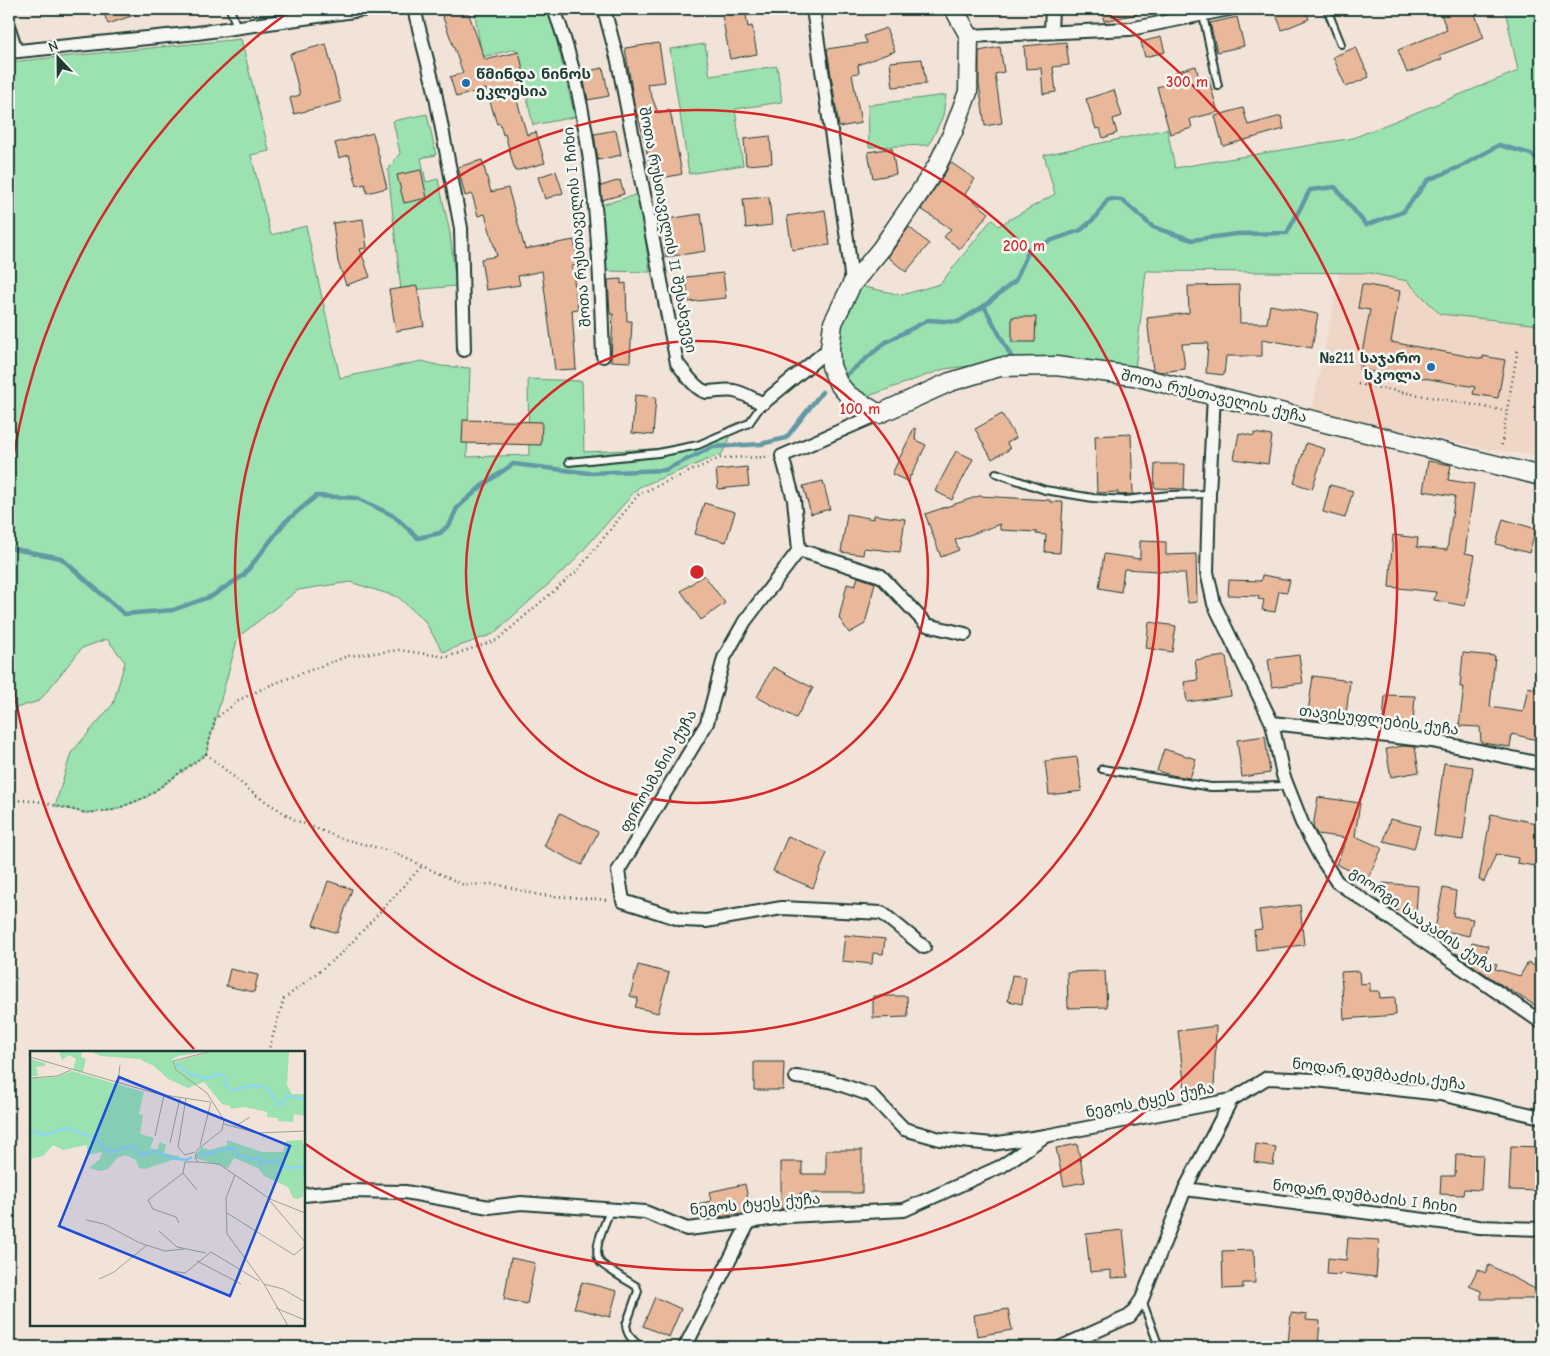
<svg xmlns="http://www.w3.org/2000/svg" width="1550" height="1356" font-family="'Comic Neue','Noto Sans Georgian',sans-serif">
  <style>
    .built { fill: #efd6c6 }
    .green { fill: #9be2b0; stroke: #5d9072 }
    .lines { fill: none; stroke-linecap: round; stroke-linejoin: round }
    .stream { stroke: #6299a4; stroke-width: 4.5 }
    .building { fill: #e9b89b; stroke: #1f3d34 }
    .lane-casing { stroke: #1f3d34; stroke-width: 10 }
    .street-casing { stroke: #1f3d34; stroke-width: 16 }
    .secondary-casing { stroke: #1f3d34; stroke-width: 21 }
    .path { stroke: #1f3d34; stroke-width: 2.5; stroke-dasharray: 1 4; stroke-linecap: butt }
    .lane { stroke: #f6f6f2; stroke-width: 6 }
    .street { stroke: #f6f6f2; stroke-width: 12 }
    .secondary { stroke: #f6f6f2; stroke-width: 18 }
    .ring { fill: none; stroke: #d62828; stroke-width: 2.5 }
    .poi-dot { fill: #1f6fb2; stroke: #f6f6f2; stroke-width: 2 }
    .labels { text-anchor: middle; stroke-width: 5; stroke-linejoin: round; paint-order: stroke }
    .poi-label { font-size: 15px; font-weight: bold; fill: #1f3d34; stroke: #f6f6f2; text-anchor: start }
    .street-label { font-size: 15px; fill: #1f3d34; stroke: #f6f6f2 }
    .inset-river { fill: none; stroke: #8ed7ef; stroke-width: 2.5 }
    .inset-road { fill: none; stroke: #9ea196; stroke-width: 1 }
    .view { fill: #1d4ed8; fill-opacity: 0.15; stroke: #1d4ed8; stroke-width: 2.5 }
    .inset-edge { fill: none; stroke: #1f3d34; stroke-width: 2.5 }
    .centre { fill: #d62828; stroke: #f6f6f2; stroke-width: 2.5 }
    .ring-label { font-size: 15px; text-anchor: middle; font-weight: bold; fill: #d62828; stroke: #f6f6f2; stroke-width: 5; stroke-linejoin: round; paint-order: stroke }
  </style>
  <rect width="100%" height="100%" fill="#f2e3d8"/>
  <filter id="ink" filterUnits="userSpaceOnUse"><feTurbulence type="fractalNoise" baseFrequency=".02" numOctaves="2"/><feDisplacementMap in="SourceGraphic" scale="10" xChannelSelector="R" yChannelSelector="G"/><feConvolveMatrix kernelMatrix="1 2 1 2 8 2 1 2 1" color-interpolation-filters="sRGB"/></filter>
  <g filter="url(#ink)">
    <path class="built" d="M1340 273H1370L1407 281 1440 314 1541 325V456L1486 449 1312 410Z"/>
    <g class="green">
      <path d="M474 9H549L575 117 533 125 516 49 482 57Z"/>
      <path d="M1505 9H1541V325L1440 314 1407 281 1370 273 1146 271 1135 370 1002 362 944 369 866 397 848 390 833 345 847 304 860 286 902 295 940 284 992 219 998 226 1055 194 1044 155 1167 129 1175 168 1353 138 1518 71Z"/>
      <path d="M241 39 269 151 251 155 271 235 306 226 340 378 422 361 441 366 470 368 467 457 529 455 528 379 582 381 584 452 673 448 706 439 736 425 722 454 639 487 571 564 493 634 443 652 424 620 398 597 350 582 298 590 238 637 206 754 147 797 114 810 86 813 55 806 71 753 113 704 125 662 107 639 82 648 39 701 9 710V62Z"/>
      <path d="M705 44 710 76 777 66 782 102 735 109 743 165 689 174 670 49Z"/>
      <path d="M946 95 943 116 929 145 869 147 868 105Z"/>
      <path d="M427 114 436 155 421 158 426 182 438 179 450 233 456 286 401 291 388 170 400 153 393 121Z"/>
      <path d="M639 194 650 272 607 271 601 205Z"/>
    </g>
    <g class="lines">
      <g class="stream">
        <path d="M984 306 1012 358"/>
        <path d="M845 376 886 342 928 320 958 322 984 306 1015 281 1030 248 1081 230 1096 217 1108 199 1122 200 1153 227 1192 240 1236 234 1287 233 1310 190 1335 187 1366 225 1403 212 1428 180 1462 166 1499 145 1531 154 1541 163"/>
        <path d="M9 548 61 558 124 614 173 610 212 596 244 575 285 522 316 496 357 498 394 516 418 538 440 533 450 524 457 508 483 485 513 464 589 473 665 470 713 447 761 444 786 438 822 392"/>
      </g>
    </g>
    <g class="building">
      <path d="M102 9H145L146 11 108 24Z"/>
      <path d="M440 9H467L485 60 519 52 524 73 519 74 524 87 514 90 527 135 536 132 545 163 515 171 505 134 503 135 500 123 497 124 486 89 456 97 450 77 463 73Z"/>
      <path d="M721 9H745L748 27 752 26 757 54 730 59Z"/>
      <path d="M1101 9H1137V14L1104 21Z"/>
      <path d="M1274 9H1305L1309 19 1282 30Z"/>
      <path d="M1449 9H1473L1484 38 1440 55 1442 59 1407 73 1398 50 1447 30 1440 12Z"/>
      <path d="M1237 17 1244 46 1217 52 1210 23Z"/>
      <path d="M886 28 895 51 858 65 859 73 852 74 861 123 839 127 827 49 867 43 864 36Z"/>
      <path d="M1161 37 1165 52 1145 57 1141 42Z"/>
      <path d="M1066 42 1069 65 1053 67 1056 92 1043 94 1041 68 1026 69 1024 46Z"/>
      <path d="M659 43 665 82 647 84 658 113 670 110 682 174 652 180 645 142 634 103 625 48Z"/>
      <path d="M326 44 341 102 294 114 290 98 300 95 290 54Z"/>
      <path d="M1000 47 1004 72 995 74 1002 123 985 126 979 84V51Z"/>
      <path d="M1356 47 1369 77 1346 87 1333 57Z"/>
      <path d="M922 59 926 84 893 87 890 62Z"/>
      <path d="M1196 66 1199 79 1208 77 1218 112 1190 119 1192 128 1170 134 1157 87 1178 81 1175 72Z"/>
      <path d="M603 68 609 96 588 100 582 72Z"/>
      <path d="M1114 90 1122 116 1113 119 1117 133 1103 138 1100 128 1096 129 1086 99Z"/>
      <path d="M1243 108 1248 125 1281 116 1284 129 1223 146 1215 116Z"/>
      <path d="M616 130 621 155 598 160 594 134Z"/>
      <path d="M373 133 387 188 367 193 365 184 357 186 349 155 339 158 335 143Z"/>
      <path d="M770 136 772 163 746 165 744 139Z"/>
      <path d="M892 148 896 174 873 178 868 152Z"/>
      <path d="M482 160 491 192 508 188 525 249 574 240 578 265 572 266 578 309 572 310 576 369 555 370 542 271 518 276 520 285 486 290 481 259 497 256 485 214 478 216 472 194 465 196 458 167Z"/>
      <path d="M950 162 975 179 965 194 989 213 960 249 944 237 951 229 921 209 946 172Z"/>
      <path d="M421 170 427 198 404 203 397 175Z"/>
      <path d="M556 171 563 193 545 199 538 177Z"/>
      <path d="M620 180 624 194 602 200 601 186Z"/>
      <path d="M769 197 772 225 746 228 743 199Z"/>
      <path d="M825 210 830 245 792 250 787 216Z"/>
      <path d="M701 214 706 251 666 257 661 220Z"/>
      <path d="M363 219 367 248 360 249 370 277 346 285 338 262 333 223Z"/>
      <path d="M909 227 929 244 906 272 888 257Z"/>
      <path d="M723 273 726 298 688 302 686 277Z"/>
      <path d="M621 279V284L626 283 627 321H632L630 362 611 361 613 314H610L608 280Z"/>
      <path d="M1362 284 1400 291 1391 342 1483 359V356L1505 360 1498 398 1473 394 1475 387 1384 371 1383 374 1359 369 1370 310 1358 308Z"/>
      <path d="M1239 285 1240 323H1267L1270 305 1318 314 1312 348 1262 339V356H1226L1224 375 1206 373 1208 343 1182 344 1185 369 1161 372 1153 370 1147 318 1189 313 1188 286Z"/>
      <path d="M417 286 424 326 396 331 389 290Z"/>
      <path d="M1012 317H1036L1035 342H1012Z"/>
      <path d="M635 395 656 397 653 435 632 433Z"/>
      <path d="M1002 414 1016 438 1007 443 1010 449 992 459 975 429Z"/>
      <path d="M463 420 542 422 541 445 462 443Z"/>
      <path d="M914 428 916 429 915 440 926 445 911 476 910 475 909 482 892 474Z"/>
      <path d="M1239 433 1254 436V433L1272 436 1268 464 1234 459Z"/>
      <path d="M1131 434 1133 494 1118 495V492L1097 493 1095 436Z"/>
      <path d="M1306 443 1325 449 1312 489 1294 483Z"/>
      <path d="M956 451 973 459 952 500 935 491Z"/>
      <path d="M1428 461 1451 465 1448 480 1474 484 1465 553 1475 555 1465 606 1434 600 1436 592 1389 587 1393 535 1418 538 1417 547 1447 550 1455 496 1423 491Z"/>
      <path d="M1155 464H1185L1184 489 1154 488Z"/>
      <path d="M747 467 749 486 718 489 716 470Z"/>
      <path d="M823 481 830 509 811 514 803 486Z"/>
      <path d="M1330 485 1353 491 1345 518 1323 512Z"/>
      <path d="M979 496 1050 500V502H1063L1060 553 1045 552 1046 535 1036 534 1037 532 1000 530V524L955 540 959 550 941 557 925 514Z"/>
      <path d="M704 503 735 512 726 542 695 534Z"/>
      <path d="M847 514 874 519V515L905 519 900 552 864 548 863 555 841 552Z"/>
      <path d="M1503 519 1536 529 1529 553 1496 544Z"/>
      <path d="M1140 541 1166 542V555L1196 554 1197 602 1188 603 1185 573H1175V572L1124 569 1121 592 1099 588 1104 554 1140 559Z"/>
      <path d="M704 575 725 603 701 620 681 591Z"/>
      <path d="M1262 575 1290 580 1287 592 1279 591 1275 612 1262 610 1264 600 1258 599 1259 596 1228 595 1229 580 1261 581Z"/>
      <path d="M858 577 875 583 865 624 849 633 839 618 847 584 855 586Z"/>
      <path d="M1149 622 1176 626 1172 652 1146 648Z"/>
      <path d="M1463 653 1495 656 1490 707 1523 712 1528 687 1541 690V741L1512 734 1510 747 1482 743H1481L1480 727 1459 726 1464 687H1460Z"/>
      <path d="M1299 655 1303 683 1272 687 1268 659Z"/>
      <path d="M1226 656 1231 696 1187 702 1184 682 1198 680 1195 660Z"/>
      <path d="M773 667 813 688 796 718 757 697Z"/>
      <path d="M1313 676 1350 681 1345 723 1307 719Z"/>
      <path d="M1385 695 1415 696 1413 724 1383 723Z"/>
      <path d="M1265 736 1270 773 1242 777 1237 740Z"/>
      <path d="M1403 746 1415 747 1419 772 1391 777 1386 749Z"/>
      <path d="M1164 749 1196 759 1190 778 1171 775 1157 771Z"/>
      <path d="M1077 757 1082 791 1049 795 1045 761Z"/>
      <path d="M1444 763 1473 767 1463 840 1434 836Z"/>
      <path d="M1318 797 1360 803 1355 836 1382 848 1368 879 1336 864 1347 838 1317 834 1313 827Z"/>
      <path d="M560 813 598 832 582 865 544 846Z"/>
      <path d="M1491 814 1541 824V867L1517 863 1518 858 1496 854 1484 882 1479 880Z"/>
      <path d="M1390 819 1420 826 1414 849 1384 841Z"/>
      <path d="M788 836 827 853 813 888 773 871Z"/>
      <path d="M328 881 352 889 337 933 313 925Z"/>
      <path d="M1383 883 1418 886 1416 912 1392 910 1390 908V903L1381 902Z"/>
      <path d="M1443 888 1456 891 1453 916 1473 919 1469 936 1435 929Z"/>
      <path d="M1300 905 1304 945 1256 950 1254 930 1262 929 1259 910Z"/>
      <path d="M845 935 885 939 883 954 873 953 872 964 842 961Z"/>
      <path d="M1472 942 1488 946 1484 961 1497 964 1495 969 1520 976 1528 962 1541 970V1009L1500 984 1455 953 1468 957Z"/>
      <path d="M638 965 669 973 658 1013 635 1007 638 998 630 996Z"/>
      <path d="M230 969 258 975 254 992 226 986Z"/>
      <path d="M1105 971 1107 1007 1068 1008 1067 972Z"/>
      <path d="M1359 971 1360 984 1370 983V991H1379L1380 998 1395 997 1396 1015 1344 1019 1341 972Z"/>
      <path d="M1012 975 1026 977 1022 1004 1008 1001Z"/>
      <path d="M873 996H907L908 1017 873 1018Z"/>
      <path d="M1216 1026 1214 1094 1186 1098 1178 1031Z"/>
      <path d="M754 1062H784L783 1090H754Z"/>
      <path d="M1077 1144 1085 1182 1064 1186 1056 1148Z"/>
      <path d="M1256 1144 1276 1147 1273 1165 1254 1162Z"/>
      <path d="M1511 1146 1541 1147V1191L1509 1190Z"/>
      <path d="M826 1150H862V1193H800V1207L781 1209V1162H802V1174H826Z"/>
      <path d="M1456 1154 1483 1155 1481 1190 1464 1189 1463 1195 1440 1194 1441 1176H1455Z"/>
      <path d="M745 1184 751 1213 700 1219 696 1204 711 1201 709 1192Z"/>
      <path d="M1123 1230 1128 1277 1111 1278V1270L1090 1272 1086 1234Z"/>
      <path d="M1348 1238 1379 1240 1376 1277 1340 1273V1275L1327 1274 1328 1258 1346 1260Z"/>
      <path d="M1254 1250 1255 1283H1243V1288L1223 1289 1222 1251Z"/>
      <path d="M511 1258 535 1263 527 1304 504 1299Z"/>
      <path d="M1489 1265 1541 1292V1299H1481V1291L1469 1286 1478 1269 1485 1273Z"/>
      <path d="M582 1282 617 1291 610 1317 574 1308Z"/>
      <path d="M655 1297 681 1309 669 1337 643 1326Z"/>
      <path d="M1008 1309 1012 1330 977 1336 974 1315Z"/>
      <path d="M1291 1313 1307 1315 1306 1320 1320 1321 1318 1346 1288 1343Z"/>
    </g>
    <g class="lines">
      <defs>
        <g id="lane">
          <path d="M230 9 237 27"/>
          <path d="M1327 9 1341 44"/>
          <path d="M1203 15 1218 86"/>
          <path d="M569 462 658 453 698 445 749 423 763 403"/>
          <path d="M996 473 1045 490 1093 498 1125 500 1169 495 1209 494"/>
          <path d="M1102 769 1211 787 1288 786"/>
          <path d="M610 1210C606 1223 591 1249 600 1262 605 1268 628 1281 636 1286L638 1291 626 1325C627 1335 633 1342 642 1347"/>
          <path d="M1142 1300 1159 1347"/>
        </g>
        <g id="street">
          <path d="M414 9 434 87 461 228 464 350"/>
          <path d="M554 9C595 118 599 241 603 356"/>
          <path d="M604 9 618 61 677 363C684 371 695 390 707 392 716 392 726 389 734 391 745 393 753 400 763 403L830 348"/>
          <path d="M813 9 847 239 852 284"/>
          <path d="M9 28 16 51"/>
          <path d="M1051 31 1052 9"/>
          <path d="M969 36 1130 29 1229 9"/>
          <path d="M9 52 197 33 368 9"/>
          <path d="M1214 395 1209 494 1207 572 1214 604 1272 723 1283 775 1302 823 1321 858 1337 882 1541 1022"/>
          <path d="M879 414 782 456 794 500 799 550 745 621 724 658 707 723 618 871 623 901 683 920 706 921 782 908 882 913 924 947"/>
          <path d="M799 550 881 576 927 625 965 634"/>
          <path d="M1272 723 1432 741 1541 764"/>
          <path d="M796 1077 830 1081 871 1095 904 1129 940 1139 992 1144 1045 1136 1231 1100"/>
          <path d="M1185 1189 1479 1227 1541 1229"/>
          <path d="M304 1195 347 1191 405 1192 489 1207 521 1203 645 1212 687 1229 749 1222 789 1216 904 1210 1002 1166 1045 1136"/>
          <path d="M685 1347 749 1222"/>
          <path d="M1061 1347 1130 1316 1142 1299 1185 1189 1231 1100 1267 1078 1316 1080 1440 1094 1541 1117"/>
        </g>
        <path id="secondary" d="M954 9 969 36 968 92 953 132 937 166 916 198 881 249 852 284 833 323 830 348 831 366 838 383 848 395 879 414 950 382 1000 367 1056 366 1134 376 1541 476"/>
      </defs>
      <use href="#lane" class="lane-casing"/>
      <use href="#street" class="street-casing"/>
      <use href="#secondary" class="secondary-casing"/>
      <g class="path">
        <path d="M1358 384 1507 411 1501 449"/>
        <path d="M1507 411 1518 348"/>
        <path d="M206 754 257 796 295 820 340 838 390 851 464 885 495 884 539 895 609 900"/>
        <path d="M9 800 37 801 86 813 114 810 146 797 206 754 215 719 241 699 268 686 348 656 399 650 447 657 497 640 577 571 639 494 720 458 770 457"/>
        <path d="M268 1052 284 999 343 952 422 866"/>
      </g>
      <use href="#lane" class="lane"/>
      <use href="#street" class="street"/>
      <use href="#secondary" class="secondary"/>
    </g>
  </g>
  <g class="ring">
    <circle cx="697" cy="572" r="231"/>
    <circle cx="697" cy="572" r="462"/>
    <path d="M194 1049A693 693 0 0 1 9 656M9 488A693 693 0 0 1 290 11M1104 11A693 693 0 0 1 304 1143"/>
  </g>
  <g class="poi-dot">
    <circle cx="466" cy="83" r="5"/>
    <circle cx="1431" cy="367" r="5"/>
  </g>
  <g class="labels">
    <g class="poi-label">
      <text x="476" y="79">წმინდა ნინოს<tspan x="476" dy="17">ეკლესია</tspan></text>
      <text x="1421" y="363" text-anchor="end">№211 საჯარო<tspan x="1421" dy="17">სკოლა</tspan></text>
    </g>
    <g class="street-label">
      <text transform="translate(577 227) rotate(-95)" y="5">შოთა რუსთაველის I ჩიხი</text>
      <text transform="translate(668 230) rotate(79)" y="5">შოთა რუსთაველის II შესახვევი</text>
      <text transform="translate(1214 396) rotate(13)" y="5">შოთა რუსთაველის ქუჩა</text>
      <text transform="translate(1379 720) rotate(7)" y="5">თავისუფლების ქუჩა</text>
      <text transform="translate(658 771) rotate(-60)" y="5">ფიროსმანის ქუჩა</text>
      <text transform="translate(1422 920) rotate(35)" y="5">გიორგი სააკაძის ქუჩა</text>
      <text transform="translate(1379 1074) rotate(7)" y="5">ნოდარ დუმბაძის ქუჩა</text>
      <text transform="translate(1150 1100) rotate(-11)" y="5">ნეგოს ტყეს ქუჩა</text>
      <text transform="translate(1365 1196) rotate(7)" y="5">ნოდარ დუმბაძის I ჩიხი</text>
      <text transform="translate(755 1204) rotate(-5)" y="5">ნეგოს ტყეს ქუჩა</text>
    </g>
  </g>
  <g transform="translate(30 1051)">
    <rect width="275" height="275" fill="#f2e3d8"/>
    <path d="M29 0H52L51 6 56 8 53 21 43 19 46 8 39 4 32 9ZM59 0H178L148 5 142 8 143 11 183 0H259L257 34 262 43H275V65L264 63 263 71 248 70V67L237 66V61L215 56 201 58 200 55 192 53 174 31 158 37 138 28 124 15 109 8 71 5ZM0 8 15 12V15L6 16 8 25H0ZM42 20 114 41 109 63 113 64 110 83 124 87 120 97 127 99 130 91 136 94 134 102 151 106 115 118 109 117 106 109 95 104 87 107 78 118 70 120 59 117 70 108 72 101 57 104V94L33 99 23 94 13 105 0 108V27L26 26ZM197 89 232 101H253L256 90 272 89 275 98 273 145 269 148 263 147 258 136 234 125 228 117 204 107 198 117 165 107 171 96 180 99 197 94Z" fill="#9be2b0"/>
    <path class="inset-river" d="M145 12 159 23 176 28 188 23 194 25 196 35 203 39 223 34 237 37 250 55 258 45 275 48M0 80 14 84 37 77 65 87 75 99 81 101 102 95 111 104 125 100 141 107 156 109 162 106M166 105 203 97 210 105 221 109 228 106 230 112 248 109 256 117 275 116"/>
    <path class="inset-road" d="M181 0 143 10 146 19 177 42 194 69 192 79 167 99 165 107 168 111 189 113 240 148 275 162M0 6 128 43 180 51M0 27 27 25 41 19M88 32 90 14M156 47 148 96 155 104 165 101M194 73 227 82 275 80M204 76 220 66M125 85 134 44M140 92 150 47M170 95 181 51M153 122 167 139M205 124 196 147 197 183 234 233 258 275M240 150 275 191M197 162 264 204 275 195M56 169 74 173 110 192 135 200 154 198M149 172 146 166 123 158 118 149 153 122 155 111H168M129 180 147 196 176 202M167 210 211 233M135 219 155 222 181 201 229 230M69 228 84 221 117 194M234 233 253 238 275 251M246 257 275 269"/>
    <path class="view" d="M89 26 260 95 200 245 29 175Z"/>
    <rect width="275" height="275" class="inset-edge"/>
  </g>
  <circle cx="697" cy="572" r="8" class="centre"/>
  <g class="ring-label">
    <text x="1187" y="87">300 m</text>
    <text x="1024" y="251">200 m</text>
    <text x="860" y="414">100 m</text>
  </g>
  <rect width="1550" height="1356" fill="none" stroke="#f6f6f2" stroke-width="30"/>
  <rect x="15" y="15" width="1520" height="1326" fill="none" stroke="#1f3d34" stroke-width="2" filter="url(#ink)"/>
  <g transform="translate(58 58) rotate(338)" stroke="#f6f6f2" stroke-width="4" paint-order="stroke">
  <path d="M0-4L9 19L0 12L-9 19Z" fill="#1f3d34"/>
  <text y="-8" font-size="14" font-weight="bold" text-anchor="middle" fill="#1f3d34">N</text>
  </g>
</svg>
